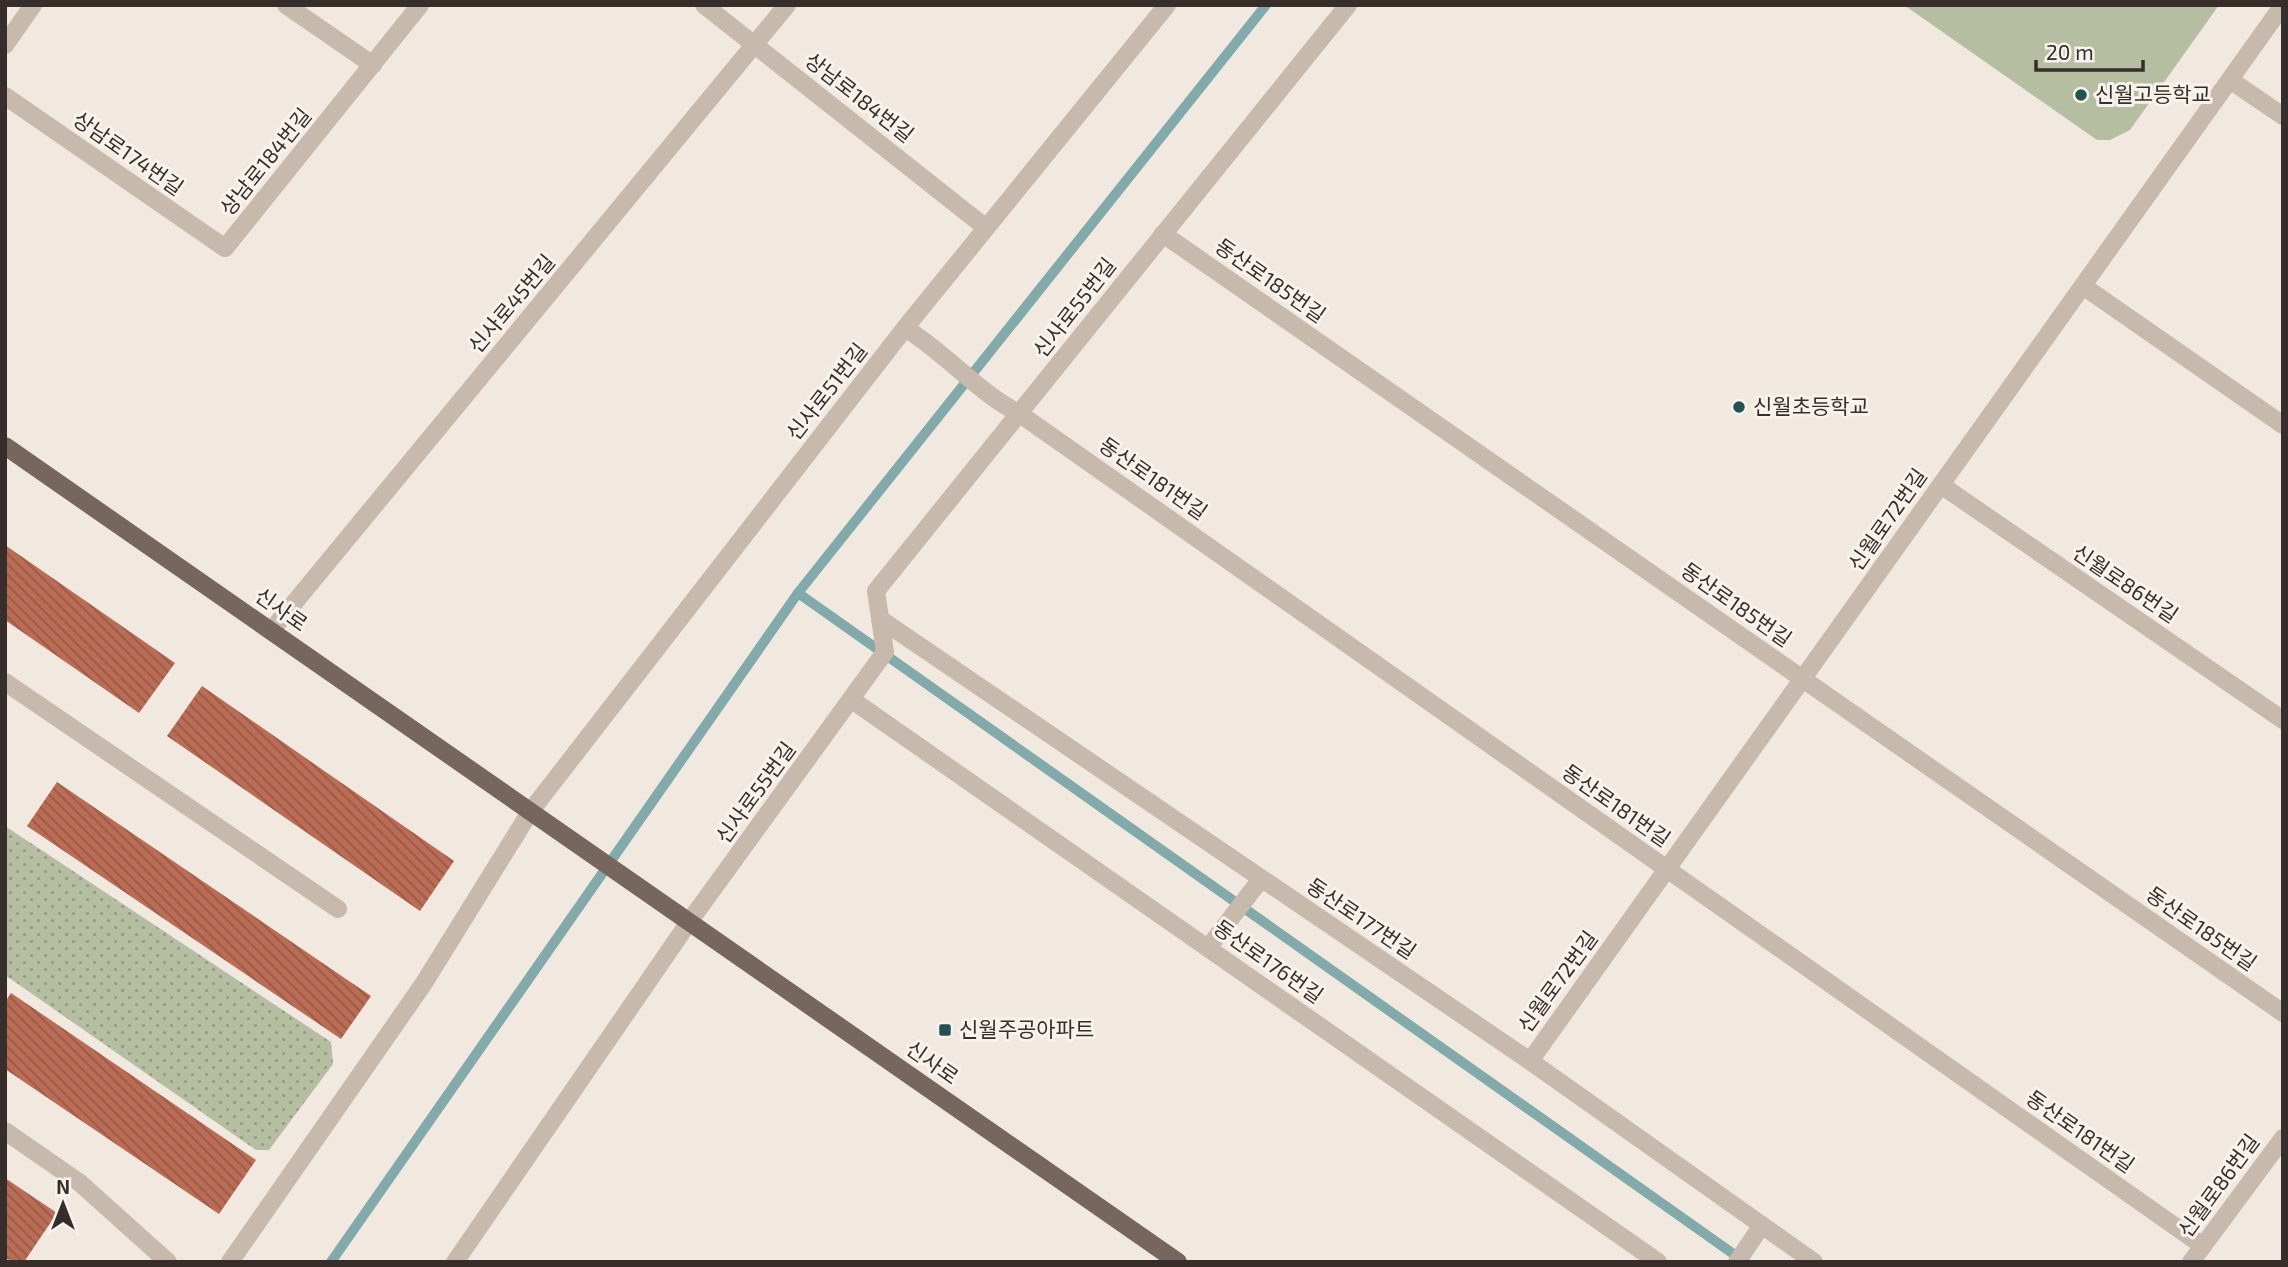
<svg xmlns="http://www.w3.org/2000/svg" width="2288" height="1267" font-family="'Exo 2','Noto Sans KR',sans-serif">
  <style>
    .green { fill: url(#green-dots) }
    .pitch { fill: #b5bea1 }
    .lines { fill: none; stroke-linecap: round; stroke-linejoin: round }
    .stream { stroke: #82aaab; stroke-width: 10 }
    .building { fill: url(#building-back-hatch) }
    .minor { stroke: #c8b9ad; stroke-width: 18 }
    .major { stroke: #77665d; stroke-width: 18 }
    .poi-dot { fill: #245254; stroke: #f8f2ec; stroke-width: 2.5 }
    .labels { text-anchor: middle; stroke-width: 6; stroke-linejoin: round; paint-order: stroke }
    .poi-label { font-size: 21px; fill: #372e2b; stroke: #f8f2ec; text-anchor: start }
    .street-label { font-size: 21px; fill: #372e2b; stroke: #f8f2ec }
  </style>
  <defs>
    <pattern id="green-dots" width="8" height="8" patternUnits="userSpaceOnUse" patternTransform="scale(1.75)"><rect width="8" height="8" fill="#b5bea1"/><path d="M2 2h.1M6 6h.1" fill="none" stroke="#949b83" stroke-width="1.8" stroke-linecap="round"/></pattern>
    <pattern id="building-back-hatch" width="6" height="6" patternUnits="userSpaceOnUse" patternTransform="scale(1.75)"><rect width="6" height="6" fill="#ba6c55"/><path d="M-1 5l2 2M0 0l6 6M5-1l2 2" fill="none" stroke="#985947"/></pattern>
  </defs>
  <rect width="100%" height="100%" fill="#f1e8e0"/>
  <path class="green" d="M5 826 331 1042 333 1064 269 1150H256L243 1141 5 975Z"/>
  <path class="pitch" d="M1904 5H2219L2130 130 2110 140H2097Z"/>
  <g class="lines">
    <g class="stream">
      <path d="M798 593 1742 1260"/>
      <path d="M331 1262 798 593 1266 5"/>
    </g>
  </g>
  <g class="building">
    <path d="M5 545 175 663 139 713 5 620Z"/>
    <path d="M202 686 454 861 420 911 167 736Z"/>
    <path d="M57 782 371 996 341 1039 27 826Z"/>
    <path d="M11 993 256 1160 219 1214 5 1069V1002Z"/>
    <path d="M5 1178 57 1213 24 1262 5 1259Z"/>
  </g>
  <g class="lines">
    <g class="minor">
      <path d="M286 5 373 65"/>
      <path d="M704 5 985 227"/>
      <path d="M5 45 33 5"/>
      <path d="M2230 80 2283 116"/>
      <path d="M5 96 225 248 420 5"/>
      <path d="M1163 234 2283 1013"/>
      <path d="M2083 286 2283 425"/>
      <path d="M905 328C946 353 977 392 1020 414L2203 1246"/>
      <path d="M1941 485 2283 720"/>
      <path d="M880 619 1530 1061 1814 1262"/>
      <path d="M271 631 787 5"/>
      <path d="M5 682 338 909"/>
      <path d="M852 700 1658 1262"/>
      <path d="M1208 948 1261 879"/>
      <path d="M1530 1061 2283 5"/>
      <path d="M5 1131 80 1183 168 1262"/>
      <path d="M230 1262 424 983 530 812 905 328 1167 5"/>
      <path d="M455 1262 689 922 885 652 876 591 1348 5"/>
      <path d="M1737 1262 1762 1225"/>
      <path d="M2191 1262 2283 1138"/>
    </g>
    <path class="major" d="M5 446 1178 1262"/>
  </g>
  <g class="poi-dot">
    <circle cx="2081" cy="95" r="7"/>
    <circle cx="1739" cy="407" r="7"/>
    <rect x="938" y="1023" width="14" height="14" rx="3.5"/>
  </g>
  <g class="labels">
    <g class="poi-label">
      <text x="2095" y="102">신월고등학교</text>
      <text x="1753" y="414">신월초등학교</text>
      <text x="959" y="1037">신월주공아파트</text>
    </g>
    <g class="street-label">
      <text transform="translate(859 98) rotate(38)" y="7">상남로184번길</text>
      <text transform="translate(128 154) rotate(35)" y="7">상남로174번길</text>
      <text transform="translate(266 162) rotate(-51)" y="7">상남로184번길</text>
      <text transform="translate(1270 281) rotate(35)" y="7">동산로185번길</text>
      <text transform="translate(512 304) rotate(-50)" y="7">신사로45번길</text>
      <text transform="translate(1075 308) rotate(-52)" y="7">신사로55번길</text>
      <text transform="translate(827 392) rotate(-52)" y="7">신사로51번길</text>
      <text transform="translate(1153 479) rotate(35)" y="7">동산로181번길</text>
      <text transform="translate(1888 520) rotate(-55)" y="7">신월로72번길</text>
      <text transform="translate(2125 584) rotate(34)" y="7">신월로86번길</text>
      <text transform="translate(1736 605) rotate(35)" y="7">동산로185번길</text>
      <text transform="translate(281 610) rotate(35)" y="7">신사로</text>
      <text transform="translate(756 793) rotate(-54)" y="7">신사로55번길</text>
      <text transform="translate(1616 806) rotate(35)" y="7">동산로181번길</text>
      <text transform="translate(1361 919) rotate(34)" y="7">동산로177번길</text>
      <text transform="translate(2201 929) rotate(35)" y="7">동산로185번길</text>
      <text transform="translate(1268 962) rotate(35)" y="7">동산로176번길</text>
      <text transform="translate(1558 982) rotate(-54)" y="7">신월로72번길</text>
      <text transform="translate(932 1063) rotate(35)" y="7">신사로</text>
      <text transform="translate(2080 1132) rotate(35)" y="7">동산로181번길</text>
      <text transform="translate(2219 1186) rotate(-54)" y="7">신월로86번길</text>
    </g>
  </g>
  <rect width="2288" height="1267" fill="none" stroke="#372e2b" stroke-width="14"/>
  <g transform="translate(63 1204)" stroke="#f8f2ec" stroke-width="5" paint-order="stroke">
  <path d="M0-5L12 26L0 18L-12 26Z" fill="#372e2b"/>
  <text y="-10" font-size="19" font-weight="bold" text-anchor="middle" fill="#372e2b">N</text>
  </g>
  <path d="M2036 60v10h107v-10" fill="none" stroke="#372e2b" stroke-width="3.5"/>
  <text x="2046" y="60" font-size="21" fill="#372e2b" stroke="#f8f2ec" stroke-width="5" paint-order="stroke">20 m</text>
</svg>
